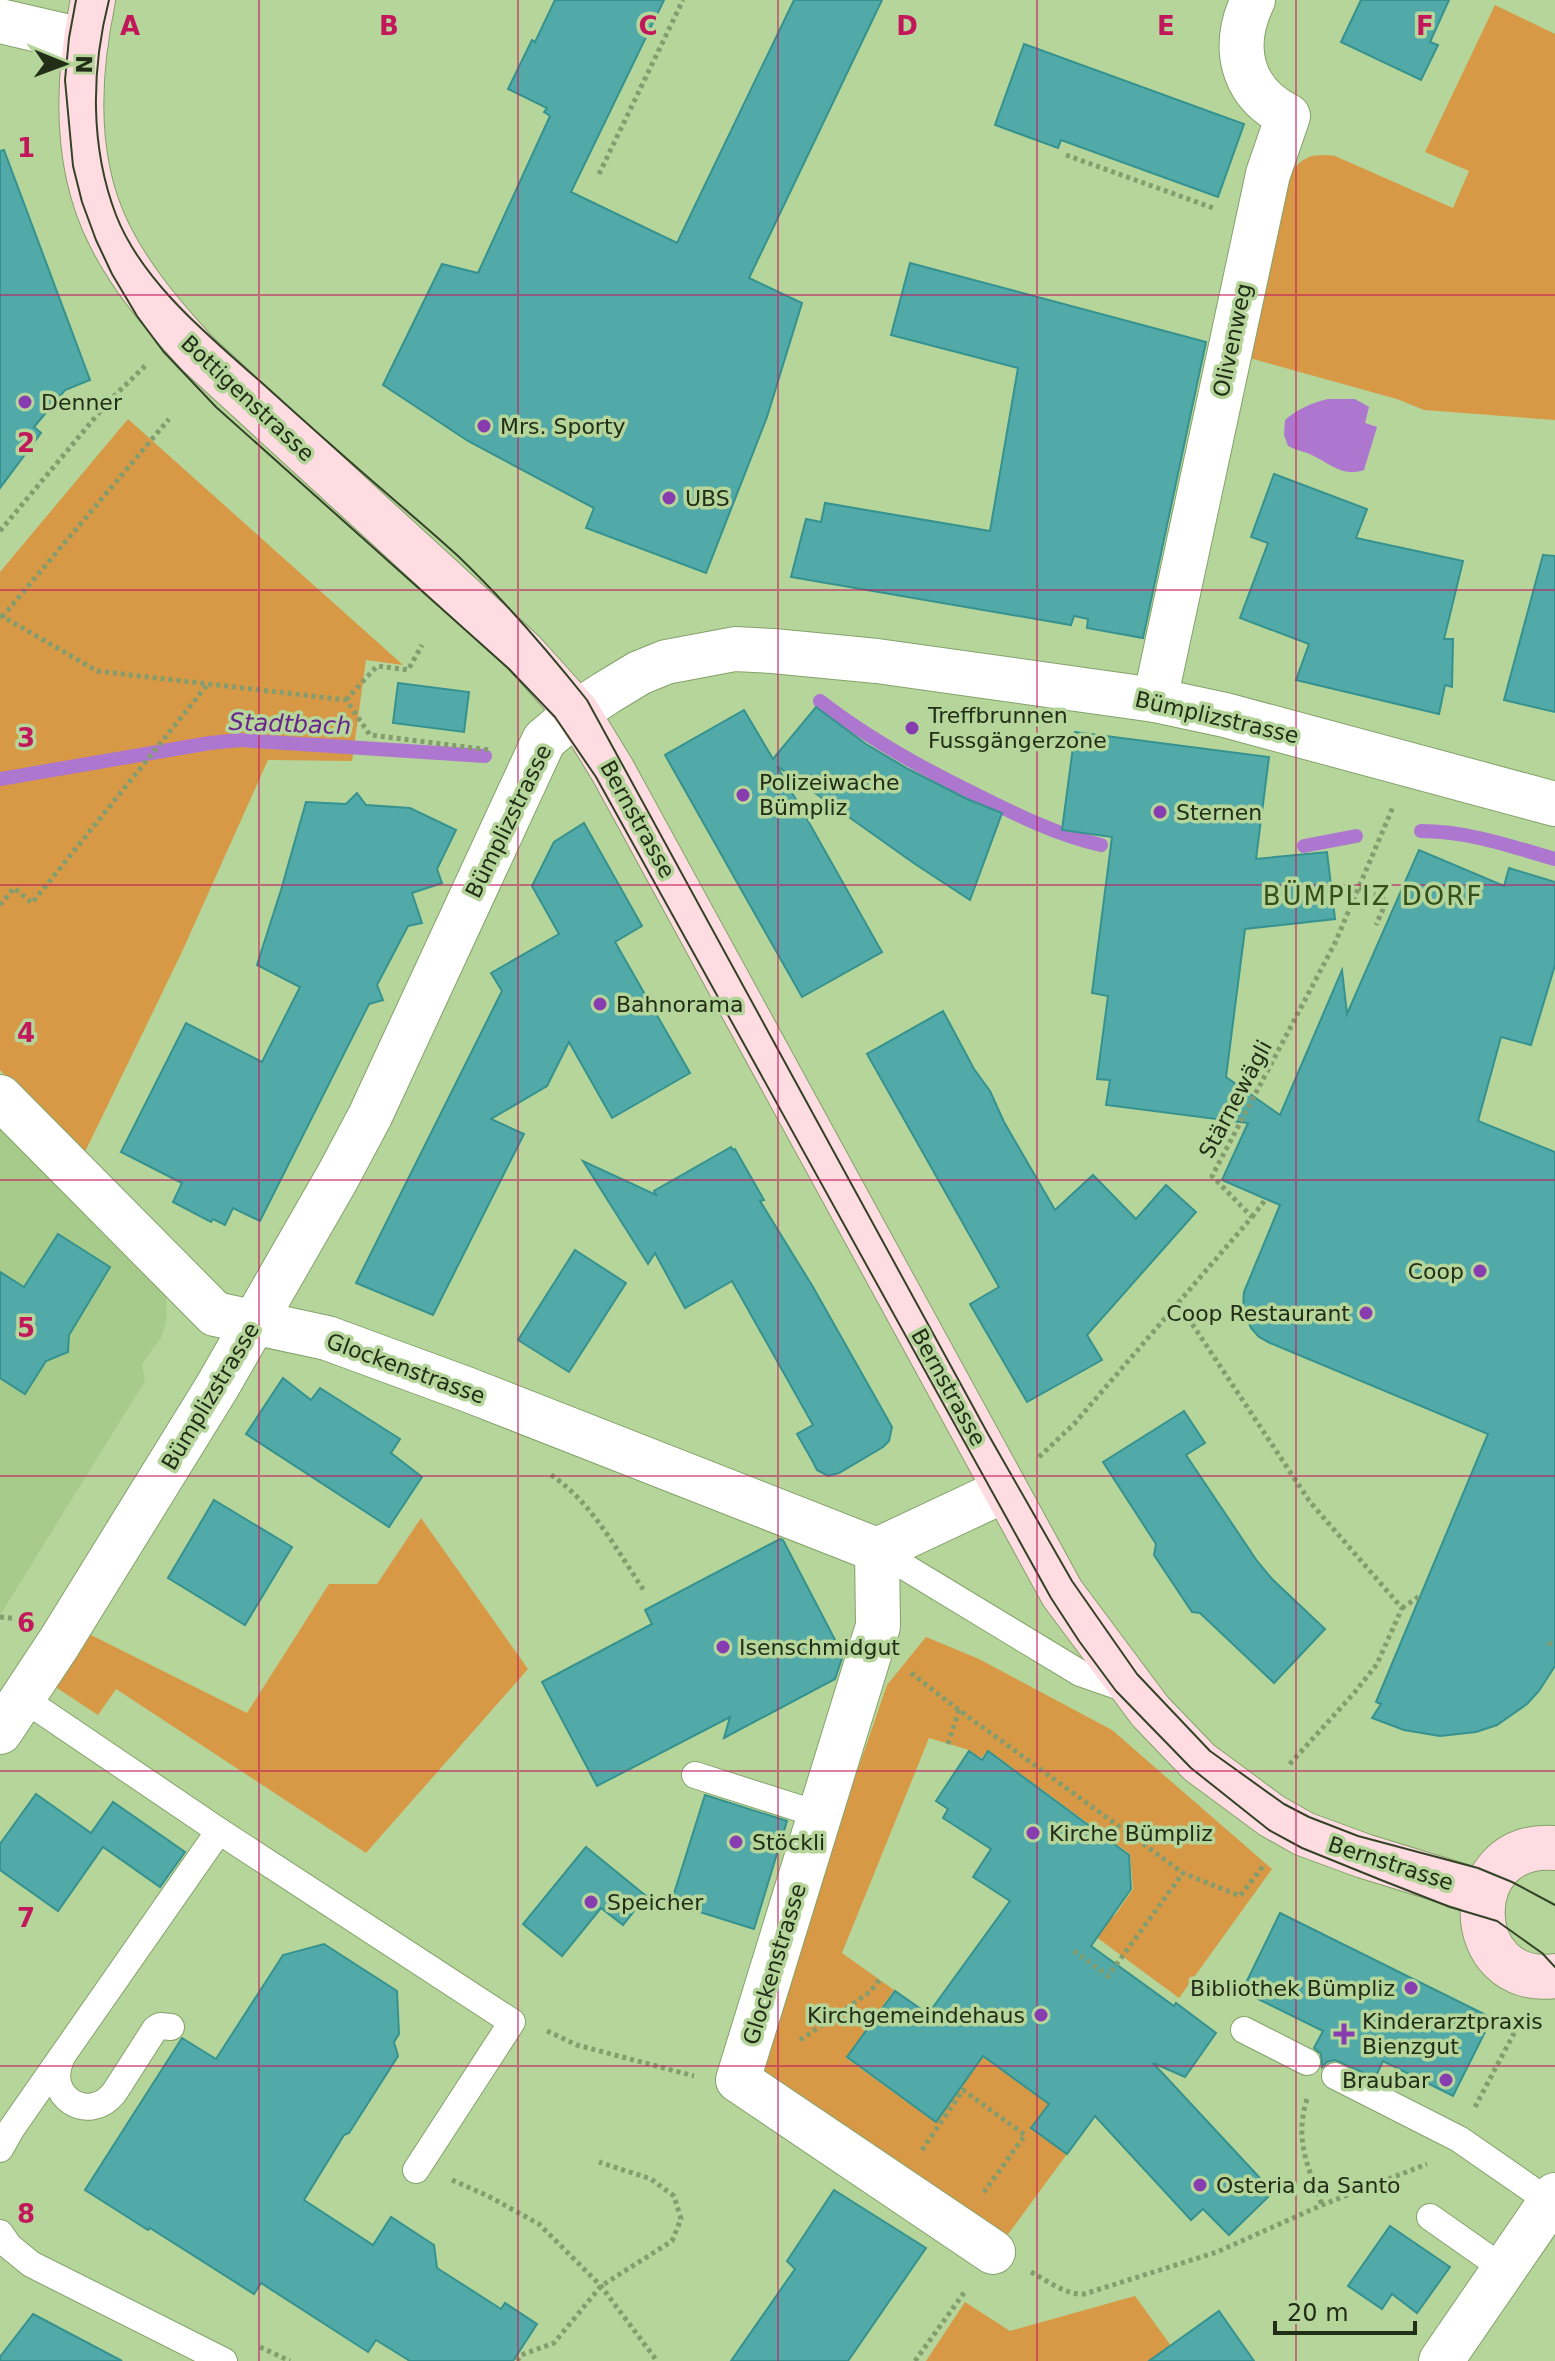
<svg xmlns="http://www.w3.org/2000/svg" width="1555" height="2361" font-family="'DejaVu Sans',sans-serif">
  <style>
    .built { fill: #a7cb8a }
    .green { fill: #d89946 }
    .water { fill: #ad76cf }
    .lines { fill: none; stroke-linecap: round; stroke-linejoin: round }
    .stream { stroke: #ad76cf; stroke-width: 14 }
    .building { fill: #51aaa7; stroke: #36928e; stroke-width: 2 }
    .lane-casing { stroke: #84a26a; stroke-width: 28 }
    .street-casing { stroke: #84a26a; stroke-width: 46 }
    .secondary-casing { stroke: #84a26a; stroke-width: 46 }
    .path { stroke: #839d6e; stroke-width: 5; stroke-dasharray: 4 4; stroke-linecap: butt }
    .lane { stroke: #fff; stroke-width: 26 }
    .street { stroke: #fff; stroke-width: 44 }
    .secondary { stroke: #ffdce2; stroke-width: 44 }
    .tram { stroke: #344227; stroke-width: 2 }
    .grid { fill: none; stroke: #c2185b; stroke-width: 2; stroke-opacity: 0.55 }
    .poi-dot { fill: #873daf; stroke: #b5d59b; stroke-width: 3 }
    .labels { text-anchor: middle; stroke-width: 7; stroke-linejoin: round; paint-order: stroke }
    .street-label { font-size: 22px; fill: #222e17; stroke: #b5d59b }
    .poi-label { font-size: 22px; fill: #222e17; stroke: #b5d59b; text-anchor: start }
    .water-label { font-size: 24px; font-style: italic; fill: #6a248e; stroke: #b5d59b }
    .quarter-label { font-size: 26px; letter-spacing: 2px; fill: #36501b; stroke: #b5d59b }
    .grid-label { font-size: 26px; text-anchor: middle; font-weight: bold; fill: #c2185b; stroke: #b5d59b; stroke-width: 7; stroke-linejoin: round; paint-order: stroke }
  </style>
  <rect width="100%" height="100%" fill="#b5d59b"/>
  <path class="built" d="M0 1122 166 1297 167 1317 162 1336 142 1364 145 1381 0 1615Z"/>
  <g class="green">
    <path d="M1495 5 1555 34V420L1424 410 1397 399 1246 357 1281 190C1295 164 1303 151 1335 156L1453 208 1469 171 1425 152Z"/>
    <path d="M128 419 403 665 366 660 352 761 268 760 181 954 83 1156 0 1070V572Z"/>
    <path d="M421 1518 528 1669 366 1853 116 1689 98 1715 54 1686 89 1634 247 1713 329 1584H377Z"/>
    <path d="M926 1637 979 1659 1112 1730 1272 1869 1179 1998 1080 1925 1085 1918 1115 1915 1133 1889 1130 1854 988 1750 981 1758 969 1750 929 1738 842 1953 894 1990 846 2058 936 2123 983 2057 1048 2104 1031 2129 1067 2154 1006 2237 754 2071 887 1685Z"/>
    <path d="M1135 2296 1182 2361H926L965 2302 1010 2331Z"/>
  </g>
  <path class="water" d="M1328 399H1355L1369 407 1365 423 1377 427 1364 470C1341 478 1328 461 1307 453 1301 451 1294 449 1288 446L1284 435 1285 420C1298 409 1311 403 1328 399Z"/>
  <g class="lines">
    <g class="stream">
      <path d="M820 701C869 739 921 768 977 795 1017 815 1057 835 1101 845"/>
      <path d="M0 779 210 743 240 740 485 756"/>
      <path d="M1421 831C1467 831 1510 846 1555 859"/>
      <path d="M1304 846 1356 836"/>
    </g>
  </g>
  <g class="building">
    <path d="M555 0H664L571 192 677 243 794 0H882L749 278 802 303 767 417 706 573 586 528 594 508 468 441 383 385 442 264 478 273 550 116 544 112 547 108 508 89 532 40 535 42Z"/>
    <path d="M1361 0H1449L1430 42 1438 45 1421 80 1341 42Z"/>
    <path d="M1024 44 1244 124 1218 197 1061 140 1058 148 995 125Z"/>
    <path d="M4 150 90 380 65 390 34 427 41 433 0 488V151Z"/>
    <path d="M910 263 1206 342 1143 638 1087 628 1088 619 1074 616 1071 625 791 577 806 519 821 522 825 503 990 531 1018 368 891 335Z"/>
    <path d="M1274 474 1367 509 1356 538 1463 561 1444 639H1453L1452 687 1445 685 1439 714 1296 680 1309 644 1240 618 1268 543 1251 537Z"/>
    <path d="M1543 555 1555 556V712L1504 700Z"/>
    <path d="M398 683 469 692 464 732 393 723Z"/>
    <path d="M816 707 866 744 908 769 967 799 1002 813 970 900 915 864 777 766 882 952 802 997 665 755 744 710 773 759Z"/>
    <path d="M1075 732 1269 757 1256 859 1327 852 1335 919 1245 929 1226 1077 1280 1115 1342 970 1347 1014 1419 850 1504 886 1509 868 1555 882V965L1531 1045 1501 1037 1478 1121 1555 1152V1666L1539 1691 1527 1704 1497 1725 1476 1732 1440 1736 1404 1730 1372 1718 1381 1704 1376 1702 1488 1434 1270 1343 1259 1337 1251 1328 1243 1308 1244 1292 1280 1205 1222 1180 1248 1123 1106 1105 1110 1080 1097 1079 1108 996 1092 993 1112 837 1062 830Z"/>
    <path d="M357 793 366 805 410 808 456 830 437 869 442 883 412 893 422 923 408 926 377 985 383 1000 369 1004 260 1221 233 1208 225 1225 213 1219 211 1222 173 1202 182 1183 121 1152 186 1023 262 1062 300 987 257 965 281 890 306 802 346 804Z"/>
    <path d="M584 823 642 926 615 942 690 1073 612 1118 569 1042 547 1086 491 1119 524 1134 433 1315 356 1283 502 991 491 973 559 934 532 886 554 842Z"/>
    <path d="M943 1011 974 1069 990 1091 1004 1122 1055 1210 1093 1175 1136 1219 1166 1185 1196 1212 1087 1335 1102 1360 1027 1402 970 1304 999 1287 867 1054Z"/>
    <path d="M731 1147 733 1150 735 1149 764 1200 760 1201 813 1287 892 1427 889 1441 883 1447 839 1473 828 1476 817 1470 813 1462 797 1434 813 1425 732 1281 685 1308 655 1253 648 1264 583 1161 656 1195 654 1191Z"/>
    <path d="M58 1234 110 1267 69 1335 68 1352 46 1361 25 1394 0 1378V1272L24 1287Z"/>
    <path d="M575 1250 626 1283 569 1372 518 1340Z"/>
    <path d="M283 1378 311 1400 320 1388 400 1439 391 1453 422 1477 389 1527 246 1434Z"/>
    <path d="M1184 1411 1205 1443 1186 1455 1257 1561 1272 1579 1325 1629 1274 1683 1200 1613 1192 1612 1154 1555 1156 1544 1103 1462Z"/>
    <path d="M214 1500 292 1547 245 1625 168 1578Z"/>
    <path d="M780 1539 783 1540 843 1655 835 1679 724 1738 730 1717 597 1786 542 1682 652 1624 645 1610Z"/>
    <path d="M969 1751 982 1760 988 1751 1129 1855 1131 1889 1091 1946 1174 2006 1176 2003 1216 2033 1185 2077 1153 2063 1271 2190 1269 2192 1271 2194 1229 2235 1203 2209 1191 2220 1095 2116 1067 2154 1031 2128 1049 2104 983 2056 936 2122 847 2057 895 1991 928 2014 1010 1901 973 1877 991 1849 943 1818 948 1809 936 1801Z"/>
    <path d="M36 1794 91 1833 113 1802 185 1852 160 1887 103 1847 58 1911 0 1870V1844Z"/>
    <path d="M705 1795 787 1821 754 1929 671 1903Z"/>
    <path d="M586 1847 646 1896 623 1925 601 1908 562 1956 523 1924Z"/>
    <path d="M1280 1913 1492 2018 1453 2096 1383 2061 1375 2078 1335 2060 1327 2062 1322 2067 1321 2054 1314 2048 1323 2031 1242 1991Z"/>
    <path d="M324 1944 397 1991 399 2034 394 2042 398 2056 349 2133 344 2135 304 2200 373 2245 391 2217 434 2245 437 2268 501 2309 505 2303 537 2324 513 2361H410L376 2340 368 2352 261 2283 254 2294 150 2228 148 2230 85 2190 182 2038 216 2059 283 1955Z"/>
    <path d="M834 2190 926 2248 848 2361H731L795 2269 787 2261Z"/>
    <path d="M1390 2226 1450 2267 1417 2313 1392 2294 1382 2309 1348 2286Z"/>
    <path d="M1219 2311 1254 2361H1149Z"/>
    <path d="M33 2314 122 2361H0V2357Z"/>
  </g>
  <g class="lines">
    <defs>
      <g id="lane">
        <path d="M877 1550 1080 1673 1132 1691"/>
        <path d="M24 1699 219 1831 512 2022 416 2170"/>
        <path d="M695 1775 820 1815"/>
        <path d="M1244 2030 1307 2062"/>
        <path d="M61 2059C44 2096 88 2125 114 2093L155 2029 160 2026 171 2027"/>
        <path d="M1335 2076 1459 2139 1550 2202"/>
        <path d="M0 2149 12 2128 219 1831"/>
        <path d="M1430 2217 1504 2269"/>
        <path d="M0 2233 9 2246 31 2264 224 2361"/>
      </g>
      <g id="street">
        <path d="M0 21 86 41"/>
        <path d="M1155 700 1268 174 1288 116C1240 92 1231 46 1253 0"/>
        <path d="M0 1097 215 1314 327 1338 466 1389 877 1550 1005 1490"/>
        <path d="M877 1550 878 1626 738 2080 993 2252"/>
        <path d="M0 1732 59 1643 217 1387 337 1178 370 1116 544 740 577 712 606 693 639 673 666 662 735 649 773 651 877 661 1155 700 1225 715 1555 804"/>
        <path d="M1441 2361 1555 2195"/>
      </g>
      <g id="secondary">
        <path d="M93 0C77 77 73 164 110 236 132 280 165 318 198 354L524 653 577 712 613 771 1062 1593 1150 1711 1199 1762 1272 1816 1304 1834 1364 1856 1484 1893"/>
        <path d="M1555 1848C1456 1840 1461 1989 1555 1976"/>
      </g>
    </defs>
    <use href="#lane" class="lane-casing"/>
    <use href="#street" class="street-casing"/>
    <use href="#secondary" class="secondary-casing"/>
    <g class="path">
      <path d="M1066 155 1216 209"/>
      <path d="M599 174 683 0"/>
      <path d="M0 531 108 402 147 364"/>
      <path d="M0 615 97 671 346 700 370 735 491 750"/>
      <path d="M2 617 169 419"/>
      <path d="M346 700 377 666 408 670 422 645"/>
      <path d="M1359 888 1387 900 1376 925"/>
      <path d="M0 905 14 888 32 903 208 684"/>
      <path d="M1252 1217 1266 1199"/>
      <path d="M1179 1304 1310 1502 1402 1608 1377 1664 1355 1692 1288 1766"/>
      <path d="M1039 1457 1074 1424 1252 1217 1212 1176 1335 943 1393 807"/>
      <path d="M551 1475C592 1502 617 1551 645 1592"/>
      <path d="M1402 1608 1421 1595"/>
      <path d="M0 1617 19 1619"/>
      <path d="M1548 1643 1555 1646"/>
      <path d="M911 1673 959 1710 1183 1873 1240 1896 1264 1865"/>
      <path d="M948 1744 959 1710"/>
      <path d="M1074 1951 1108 1976 1183 1873"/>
      <path d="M547 2031 577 2045 694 2076"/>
      <path d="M800 2040 870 1992 880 1979"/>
      <path d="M1307 2099C1294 2140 1308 2166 1322 2205"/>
      <path d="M1475 2107 1521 2020"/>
      <path d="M922 2150 963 2090 1025 2135 984 2192"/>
      <path d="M452 2180 488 2196 539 2224 601 2286 657 2361"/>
      <path d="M1031 2272C1048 2281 1065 2295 1084 2294L1217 2252 1322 2205 1427 2164"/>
      <path d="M260 2347 290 2361"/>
      <path d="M517 2361 521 2355 554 2343 601 2286 672 2241 681 2219 674 2196 651 2179 599 2162"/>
      <path d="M915 2361 966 2290"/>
    </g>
    <use href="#lane" class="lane"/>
    <use href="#street" class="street"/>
    <use href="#secondary" class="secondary"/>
    <g class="tram">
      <path d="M76 0 69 38 65 80 73 166 82 202 96 240 112 274 137 316 163 351 216 407 508 668 555 717 596 777 1051 1598 1079 1641 1116 1691 1191 1768 1269 1830 1302 1848 1381 1880 1450 1907 1497 1921 1542 1953 1555 1967"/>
      <path d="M109 0C91 70 90 147 116 215 142 282 210 337 262 383 303 420 343 456 385 492 409 513 434 534 458 556 505 601 547 650 587 700L988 1434 1072 1581 1137 1674 1210 1751 1284 1804 1309 1817 1358 1836 1478 1868 1512 1882 1555 1905"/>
    </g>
  </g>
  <path class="grid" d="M259 0V2361M518 0V2361M778 0V2361M1037 0V2361M1296 0V2361M0 295H1555M0 590H1555M0 885H1555M0 1180H1555M0 1476H1555M0 1771H1555M0 2066H1555"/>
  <g class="poi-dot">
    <circle cx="25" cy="402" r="8"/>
    <circle cx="484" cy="426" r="8"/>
    <circle cx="669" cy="498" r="8"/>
    <circle cx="912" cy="728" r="8"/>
    <circle cx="743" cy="795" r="8"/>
    <circle cx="1160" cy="812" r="8"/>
    <circle cx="600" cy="1004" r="8"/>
    <circle cx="1480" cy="1271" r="8"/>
    <circle cx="1366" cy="1313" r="8"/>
    <circle cx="723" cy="1647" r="8"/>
    <circle cx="1033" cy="1833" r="8"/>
    <circle cx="736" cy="1842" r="8"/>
    <circle cx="591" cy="1902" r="8"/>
    <circle cx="1411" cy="1988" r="8"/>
    <circle cx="1041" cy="2015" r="8"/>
    <path d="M1340 2022h8v8h8v8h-8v8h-8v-8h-8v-8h8z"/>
    <circle cx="1446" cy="2080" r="8"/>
    <circle cx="1200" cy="2185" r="8"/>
  </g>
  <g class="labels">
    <g class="street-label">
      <text transform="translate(1232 340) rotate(-78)" y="8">Olivenweg</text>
      <text transform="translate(248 398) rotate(43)" y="8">Bottigenstrasse</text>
      <text transform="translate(1217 717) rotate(13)" y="8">Bümplizstrasse</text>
      <text transform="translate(638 819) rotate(61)" y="8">Bernstrasse</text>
      <text transform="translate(508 821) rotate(-64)" y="8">Bümplizstrasse</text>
      <text transform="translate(1235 1099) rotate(-62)" y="8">Stärnewägli</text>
      <text transform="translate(406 1368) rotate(20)" y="8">Glockenstrasse</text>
      <text transform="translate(949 1387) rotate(61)" y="8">Bernstrasse</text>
      <text transform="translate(210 1396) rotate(-59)" y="8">Bümplizstrasse</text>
      <text transform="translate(1391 1863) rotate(18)" y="8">Bernstrasse</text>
      <text transform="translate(774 1964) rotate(-73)" y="8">Glockenstrasse</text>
    </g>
    <g class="poi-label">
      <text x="41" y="410">Denner</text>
      <text x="500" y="434">Mrs. Sporty</text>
      <text x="685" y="506">UBS</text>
      <text x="928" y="723">Treffbrunnen<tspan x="928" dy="25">Fussgängerzone</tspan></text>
      <text x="759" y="790">Polizeiwache<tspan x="759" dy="25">Bümpliz</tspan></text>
      <text x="1176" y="820">Sternen</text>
      <text x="616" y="1012">Bahnorama</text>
      <text x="1464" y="1279" text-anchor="end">Coop</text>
      <text x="1350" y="1321" text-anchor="end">Coop Restaurant</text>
      <text x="739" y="1655">Isenschmidgut</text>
      <text x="1049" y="1841">Kirche Bümpliz</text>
      <text x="752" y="1850">Stöckli</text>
      <text x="607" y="1910">Speicher</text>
      <text x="1395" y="1996" text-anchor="end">Bibliothek Bümpliz</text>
      <text x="1025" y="2023" text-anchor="end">Kirchgemeindehaus</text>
      <text x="1362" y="2029">Kinderarztpraxis<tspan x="1362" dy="25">Bienzgut</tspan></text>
      <text x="1430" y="2088" text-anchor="end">Braubar</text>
      <text x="1216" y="2193">Osteria da Santo</text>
    </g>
    <g class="water-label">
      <text transform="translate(290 724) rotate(2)" y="8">Stadtbach</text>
    </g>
    <g class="quarter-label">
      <text x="1373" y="905">BÜMPLIZ DORF</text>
    </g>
  </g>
  <g class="grid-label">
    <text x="130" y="35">A</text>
    <text x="389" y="35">B</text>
    <text x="648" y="35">C</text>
    <text x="907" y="35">D</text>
    <text x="1166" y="35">E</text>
    <text x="1425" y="35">F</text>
    <text x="26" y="157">1</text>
    <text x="26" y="452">2</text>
    <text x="26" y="747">3</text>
    <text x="26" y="1042">4</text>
    <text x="26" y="1337">5</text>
    <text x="26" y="1632">6</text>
    <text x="26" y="1927">7</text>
    <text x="26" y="2223">8</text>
  </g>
  <g transform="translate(64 64) rotate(91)" stroke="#b5d59b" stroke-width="6" paint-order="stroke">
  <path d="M0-6L14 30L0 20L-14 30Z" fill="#222e17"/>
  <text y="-12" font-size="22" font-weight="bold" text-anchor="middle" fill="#222e17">N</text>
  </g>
  <path d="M1275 2321v12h140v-12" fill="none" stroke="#222e17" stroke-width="4"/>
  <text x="1287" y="2321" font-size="24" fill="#222e17" stroke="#b5d59b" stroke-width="6" paint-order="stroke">20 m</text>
</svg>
